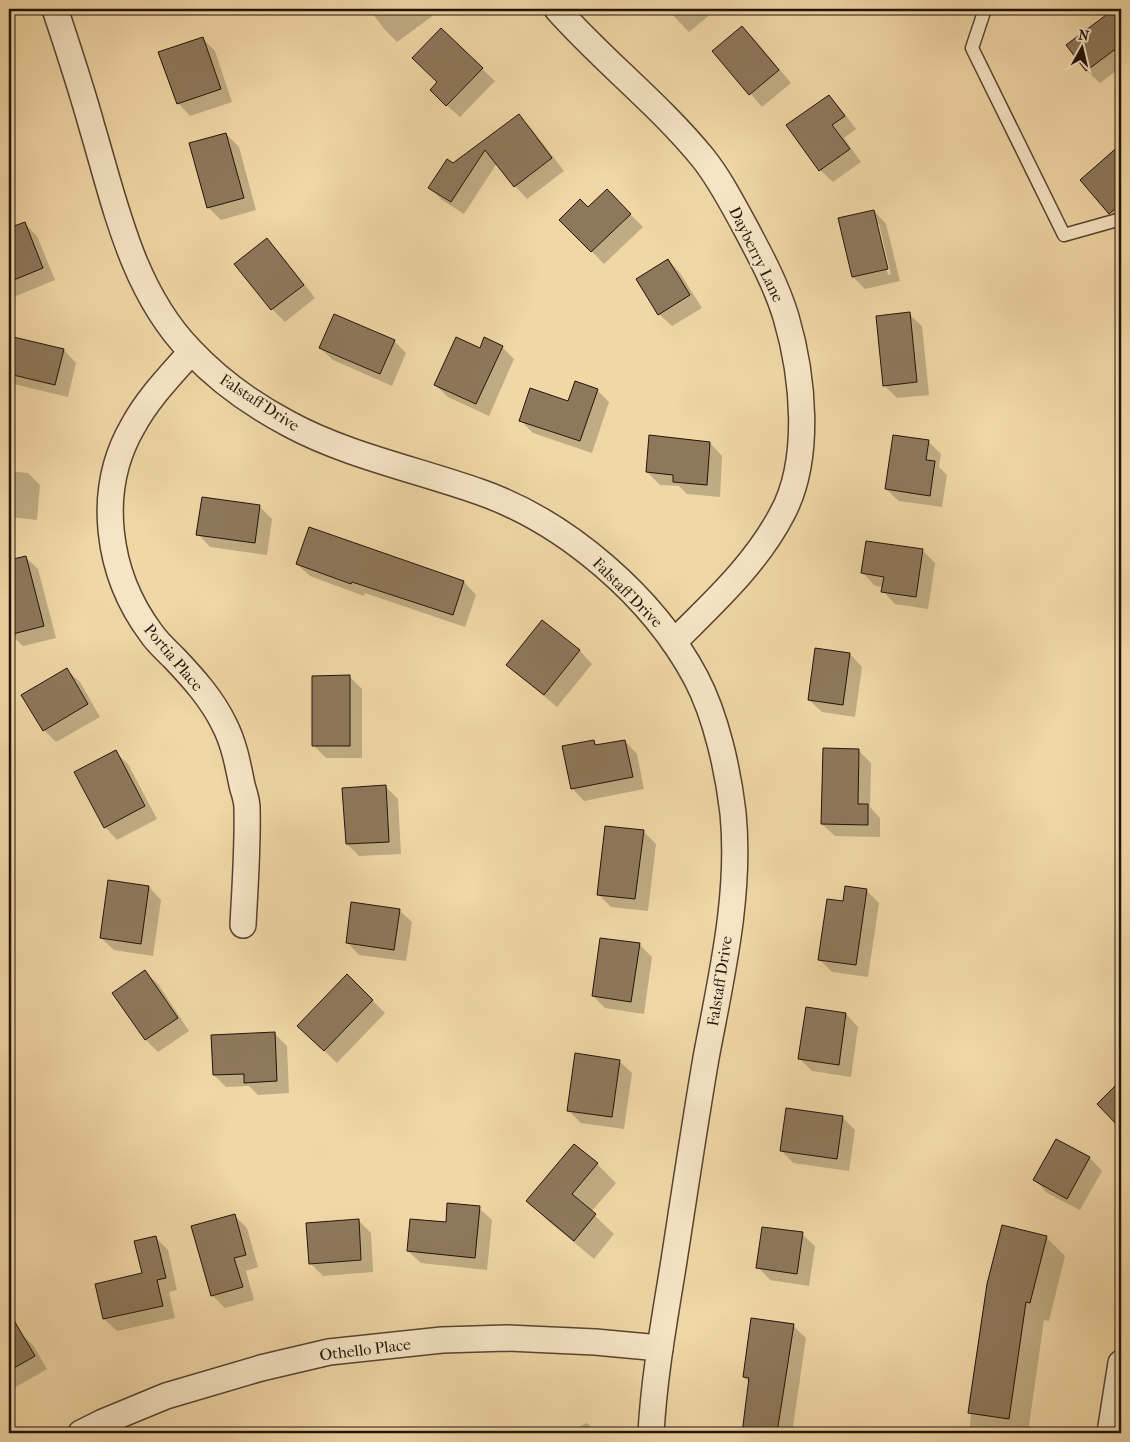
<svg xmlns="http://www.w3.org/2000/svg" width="1130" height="1442" font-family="'IM FELL French Canon',serif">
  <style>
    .shadow { fill: #0003; fill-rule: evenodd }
    .building { fill: #8e785b; stroke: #221209 }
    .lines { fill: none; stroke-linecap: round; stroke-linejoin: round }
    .lane-casing { stroke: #564330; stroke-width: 15 }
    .street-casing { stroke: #564330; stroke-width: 28 }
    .lane { stroke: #f6e5c5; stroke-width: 12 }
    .street { stroke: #f6e5c5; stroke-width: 25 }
    .labels { text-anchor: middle; stroke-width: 4.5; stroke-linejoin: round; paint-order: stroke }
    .street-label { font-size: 16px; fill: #221209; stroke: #f6e5c5 }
  </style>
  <rect width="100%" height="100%" fill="#f1d7a6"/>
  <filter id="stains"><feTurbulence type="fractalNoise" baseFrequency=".004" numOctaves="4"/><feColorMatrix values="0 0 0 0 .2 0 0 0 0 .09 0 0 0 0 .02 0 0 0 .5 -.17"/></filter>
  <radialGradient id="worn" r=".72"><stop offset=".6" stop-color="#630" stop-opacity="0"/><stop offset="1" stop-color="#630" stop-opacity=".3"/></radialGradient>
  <g class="shadow">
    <path d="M150 9H170L154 13Z"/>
    <path d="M369 9H442L397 42 385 30Z"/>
    <path d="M667 9H717L689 32Z"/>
    <path d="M1116 9H1121V67L1100 83 1087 71 1068 45Z"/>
    <path d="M742 27 755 40 791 83 762 107 714 51Z"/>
    <path d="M441 30 495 81 460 117 444 103 439 82Z"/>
    <path d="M202 38 215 51 232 102 190 116 178 103Z"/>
    <path d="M829 96 841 109 856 129 844 138 861 162 833 182 820 170Z"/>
    <path d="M519 116 531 128 564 171 527 199 515 186 497 163 464 214 442 200 430 188 453 165Z"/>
    <path d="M226 134 239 147 256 210 221 220 208 207Z"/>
    <path d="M1121 145V224L1081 180Z"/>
    <path d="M607 191 643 227 604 264 561 220 588 209Z"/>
    <path d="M874 211 886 224 900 281 865 289 853 277ZM876 224H879L891 274 888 275Z"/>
    <path d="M24 223 37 236 55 280 9 299V229Z"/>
    <path d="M267 240 279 252 315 298 285 322 272 309 236 264Z"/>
    <path d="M668 260 680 273 702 308 672 326 659 314Z"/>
    <path d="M909 314 922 326 929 395 897 398 884 385Z"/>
    <path d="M9 337 64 350 76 363 68 397 9 383Z"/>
    <path d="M394 341 406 353 392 386 333 360 320 348Z"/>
    <path d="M502 347 514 359 489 416 448 397 435 385 480 349Z"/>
    <path d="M597 390 609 402 592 453 533 433 521 421Z"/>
    <path d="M928 441 941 454 939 467 947 475 942 507 899 501 886 489Z"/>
    <path d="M710 443 722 456 720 497 687 494 679 486 660 485 647 472Z"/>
    <path d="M9 471 28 473 40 485 37 520 9 517Z"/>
    <path d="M259 506 272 519 267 555 210 547 198 534Z"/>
    <path d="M310 529 464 582 476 595 465 627 365 593 364 596 310 576 297 564Z"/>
    <path d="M922 550 935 563 928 609 895 604 883 591V587L875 586 863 573Z"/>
    <path d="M25 557 38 569 56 638 23 646 10 634 9 627V561Z"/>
    <path d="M543 622 580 651 592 664 557 707 521 677 508 665Z"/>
    <path d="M850 654 862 667 855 717 822 712 809 700Z"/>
    <path d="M67 670 80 682 100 717 56 742 44 730Z"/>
    <path d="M350 677 362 689V758H326L313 745Z"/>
    <path d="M625 741 637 754 644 789 584 801 572 788 594 742 598 746Z"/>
    <path d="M858 750 871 763 870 807 880 818V837L835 836 822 824Z"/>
    <path d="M115 752 128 764 157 819 117 840 105 827Z"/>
    <path d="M386 787 398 799 401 854 359 856 347 844Z"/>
    <path d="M643 831 656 844 648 911 611 907 598 894Z"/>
    <path d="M149 887 161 900 153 956 114 950 101 938Z"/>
    <path d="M866 890 879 903 868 977 832 972 819 959 844 903Z"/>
    <path d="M399 910 412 922 406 961 359 955 347 942Z"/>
    <path d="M639 944 652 957 644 1014 605 1008 593 996Z"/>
    <path d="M145 972 158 984 189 1031 158 1052 146 1040Z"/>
    <path d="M372 1000 385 1013 337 1063 311 1038Z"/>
    <path d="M807 1009 846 1014 858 1027 851 1077 812 1071 800 1059Z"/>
    <path d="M274 1033 287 1046 289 1093 258 1095 249 1086 226 1087 214 1075Z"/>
    <path d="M619 1061 632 1073 624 1129 581 1123 568 1110Z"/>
    <path d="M842 1117 855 1130 849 1171 793 1163 781 1150Z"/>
    <path d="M1057 1141 1090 1158 1102 1171 1080 1210 1047 1193 1035 1180Z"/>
    <path d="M597 1164 616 1183 591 1212 614 1234 594 1259 547 1220 528 1201Z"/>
    <path d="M479 1208 492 1220 487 1270 421 1263 408 1251 447 1224Z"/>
    <path d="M234 1215 247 1228 258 1267 246 1271 254 1300 225 1308 212 1295Z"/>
    <path d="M358 1220 371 1233 373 1272 323 1276 310 1263Z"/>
    <path d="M802 1234 815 1246 809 1286 770 1280 758 1267Z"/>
    <path d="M1046 1237 1065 1256 1049 1321 1044 1320 1028 1433H969L971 1414 969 1413Z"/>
    <path d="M156 1238 168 1250 177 1290 169 1292 175 1318 117 1331 104 1319 143 1274Z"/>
    <path d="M793 1326 806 1338 792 1433H743L750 1383 744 1377Z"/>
    <path d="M20 1333 33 1345 47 1369 9 1391V1339Z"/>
    <path d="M587 1423 597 1433H565Z"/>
    <path d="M463 1428 468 1433H412V1431Z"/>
  </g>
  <g class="building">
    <path d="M1114 9H1121V45L1086 71 1066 45Z"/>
    <path d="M742 26 779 70 749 95 712 51Z"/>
    <path d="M441 28 483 68 446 106 430 90 437 82 412 58Z"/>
    <path d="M203 37 221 89 177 104 158 52Z"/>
    <path d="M829 95 845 116 832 125 850 149 819 171 786 125Z"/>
    <path d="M519 114 552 158 514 187 485 150 451 202 428 188 447 159 453 163Z"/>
    <path d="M226 133 244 198 207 208 189 143Z"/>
    <path d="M1121 144V204L1109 214 1080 180Z"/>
    <path d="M607 189 631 214 591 252 559 220 580 199 588 207Z"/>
    <path d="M874 210 888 269 852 277 838 218Z"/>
    <path d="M25 222 43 268 9 282V228Z"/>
    <path d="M267 238 304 285 271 310 234 264Z"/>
    <path d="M668 259 690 295 658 315 636 279Z"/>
    <path d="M910 312 917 382 883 386 876 316Z"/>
    <path d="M334 314 395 340 380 374 319 348Z"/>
    <path d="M9 336 64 349 55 385 9 374Z"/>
    <path d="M456 337 480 348 484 337 503 346 476 404 434 385Z"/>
    <path d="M575 381 598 389 580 441 519 421 530 388 568 401Z"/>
    <path d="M649 435 710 442 707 485 673 482V475L646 472Z"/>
    <path d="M893 435 929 440 926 460 935 461 930 496 885 489Z"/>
    <path d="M202 497 260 505 255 543 196 535Z"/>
    <path d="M309 527 464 581 453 615 352 582 351 584 296 564Z"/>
    <path d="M866 541 923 549 916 597 881 592 884 577 861 573Z"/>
    <path d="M26 556 44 626 9 635V560Z"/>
    <path d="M542 620 580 650 544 695 506 665Z"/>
    <path d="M815 648 850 653 843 705 808 700Z"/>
    <path d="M67 668 88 704 43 731 21 695Z"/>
    <path d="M350 675V746H312V676Z"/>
    <path d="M594 740 595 745 625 740 633 777 571 789 562 746Z"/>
    <path d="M823 748 859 749 858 804H868V825L821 824Z"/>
    <path d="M116 750 145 806 104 828 74 772Z"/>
    <path d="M386 785 389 842 346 844 342 788Z"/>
    <path d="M605 826 644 830 635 899 597 895Z"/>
    <path d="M108 880 149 886 141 944 100 938Z"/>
    <path d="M845 886 867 889 856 965 818 960 827 899 843 901Z"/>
    <path d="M351 902 400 909 394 950 346 943Z"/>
    <path d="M600 938 640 943 631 1002 592 996Z"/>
    <path d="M145 970 178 1018 145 1040 112 993Z"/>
    <path d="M347 974 373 1000 324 1051 297 1026Z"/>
    <path d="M806 1007 846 1013 839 1065 798 1059Z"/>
    <path d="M275 1032 277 1081 244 1083V1074L213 1075 211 1035Z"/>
    <path d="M575 1053 620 1060 612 1117 567 1111Z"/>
    <path d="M1121 1080V1129L1097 1104Z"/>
    <path d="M786 1108 843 1116 837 1159 780 1151Z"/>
    <path d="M1056 1139 1090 1157 1067 1199 1033 1180Z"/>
    <path d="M574 1144 598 1163 572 1194 596 1214 574 1241 526 1201Z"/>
    <path d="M447 1203 480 1206 475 1258 407 1251 410 1219 446 1222Z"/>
    <path d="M235 1214 246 1255 234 1258 243 1287 211 1296 191 1226Z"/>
    <path d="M359 1219 361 1260 309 1264 306 1223Z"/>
    <path d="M1002 1225 1047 1236 1030 1303 1026 1302 1009 1419 968 1413 987 1284Z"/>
    <path d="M762 1227 803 1232 797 1274 756 1268Z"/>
    <path d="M156 1236 166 1278 157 1280 163 1306 103 1319 95 1284 142 1273 134 1241Z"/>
    <path d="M9 1312 35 1356 9 1371Z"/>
    <path d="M751 1318 794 1324 777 1433H742L749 1378 743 1377Z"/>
  </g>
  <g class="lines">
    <defs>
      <path id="lane" d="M985 9 972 48 1064 235 1121 219"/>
      <g id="street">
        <path d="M55 9C68 48 81 87 92 127 115 204 132 290 190 350 218 380 253 405 289 424 346 455 418 470 480 492 566 522 653 597 696 678 716 716 728 770 733 813 741 895 721 978 706 1058 694 1128 684 1197 673 1267 664 1322 654 1378 651 1433"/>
        <path d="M557 9C603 61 659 104 703 158 719 178 731 201 743 223 759 253 776 284 786 317 803 375 812 459 782 514 756 564 714 602 674 642"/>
        <path d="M191 352C171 375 148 398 133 426 95 491 107 574 151 633 157 642 166 650 174 658 193 678 212 699 224 724 234 743 238 765 242 785 244 793 247 800 247 808 248 847 245 886 243 925"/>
        <path d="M81 1433 103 1422 166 1396 261 1368 329 1352 442 1340 507 1338 595 1342 660 1348"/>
        <path d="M1110 1433 1121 1363"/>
      </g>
    </defs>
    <use href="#lane" class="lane-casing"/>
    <use href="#street" class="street-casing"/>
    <use href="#lane" class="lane"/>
    <use href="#street" class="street"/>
  </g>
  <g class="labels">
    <g class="street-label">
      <text transform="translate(757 254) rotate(64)" y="6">Dayberry Lane</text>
      <text transform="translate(260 402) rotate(33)" y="6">Falstaff Drive</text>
      <text transform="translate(628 592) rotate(45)" y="6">Falstaff Drive</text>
      <text transform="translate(174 657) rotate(50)" y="6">Portia Place</text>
      <text transform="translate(719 981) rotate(-81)" y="6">Falstaff Drive</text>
      <text transform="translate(365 1349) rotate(-7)" y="6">Othello Place</text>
    </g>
  </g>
  <rect width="1130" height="1442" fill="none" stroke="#f1d7a6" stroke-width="30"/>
  <rect x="10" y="10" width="1110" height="1422" fill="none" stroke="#221209" stroke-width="2.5"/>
  <rect x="15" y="15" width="1100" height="1412" fill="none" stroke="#221209"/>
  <g transform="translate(1082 48) rotate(8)" stroke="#f6e5c5" stroke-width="4" paint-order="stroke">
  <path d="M0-4L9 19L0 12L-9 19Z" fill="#221209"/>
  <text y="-8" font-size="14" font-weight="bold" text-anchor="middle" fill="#221209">N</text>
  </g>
  <rect width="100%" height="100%" filter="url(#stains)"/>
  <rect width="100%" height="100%" fill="url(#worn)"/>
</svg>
